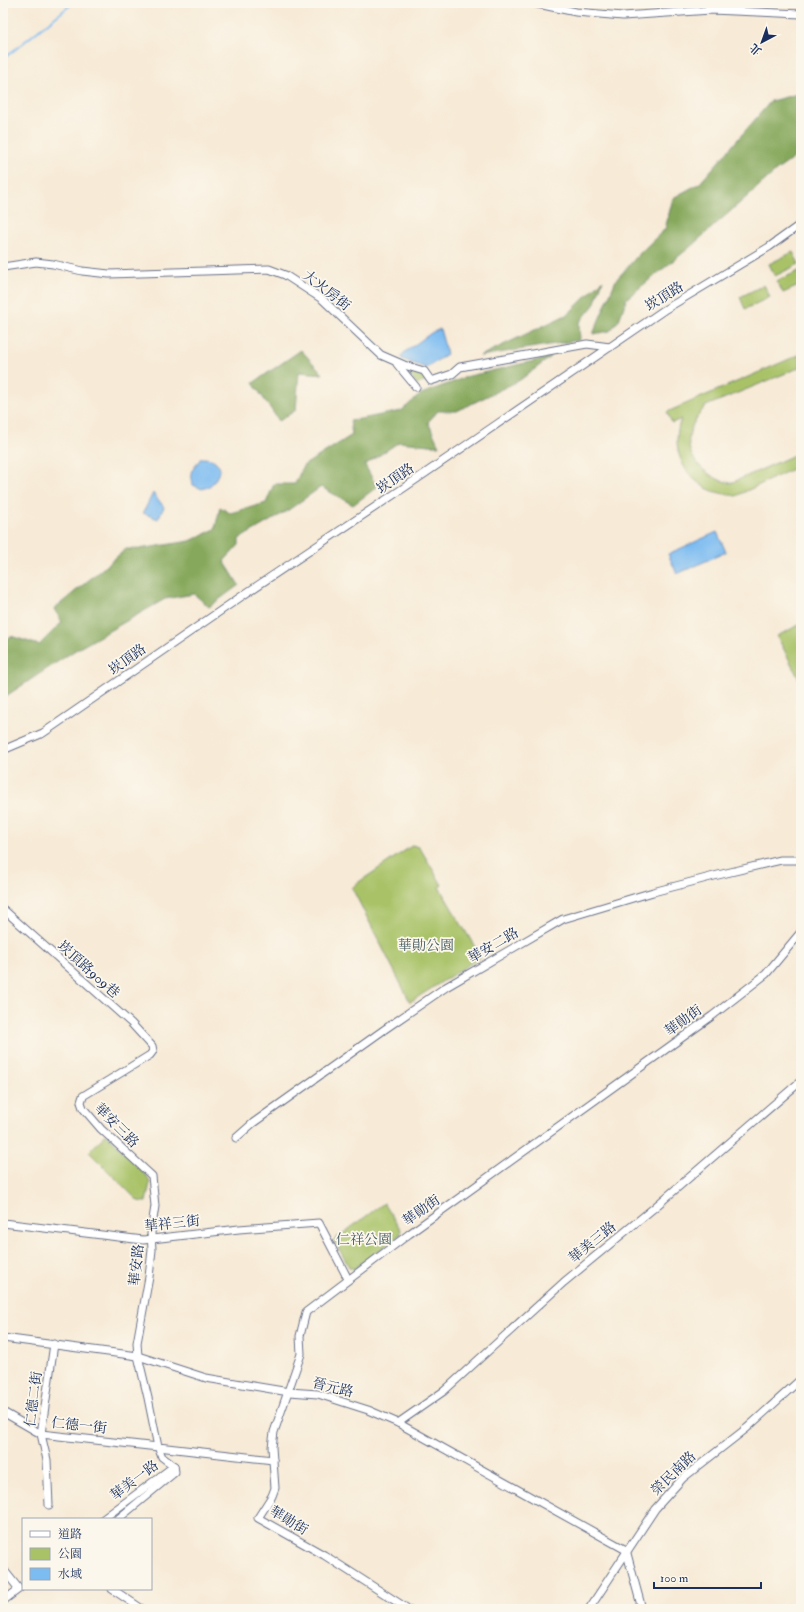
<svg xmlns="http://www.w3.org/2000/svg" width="804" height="1612" font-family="'IM FELL Double Pica','Noto Serif TC',serif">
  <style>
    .green { fill: #a9c267; stroke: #627862 }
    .forest { fill: #86a85c; stroke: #506c5d }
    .water { fill: #7dbcf1; stroke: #4c76a8 }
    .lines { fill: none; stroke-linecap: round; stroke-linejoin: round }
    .stream { stroke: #7dbcf1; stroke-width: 2 }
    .minor-casing { stroke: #687088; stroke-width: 9 }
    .minor { stroke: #fff; stroke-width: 7 }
    .labels { text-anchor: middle; stroke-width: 3.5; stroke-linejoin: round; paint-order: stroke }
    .street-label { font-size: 14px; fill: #1b2f5e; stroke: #fbf7ec }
    .park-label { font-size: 14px; fill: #465b61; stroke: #fbf7ec }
  </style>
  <rect width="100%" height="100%" fill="#fbf7ec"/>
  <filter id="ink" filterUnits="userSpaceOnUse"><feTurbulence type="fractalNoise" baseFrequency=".025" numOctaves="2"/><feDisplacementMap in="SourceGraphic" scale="8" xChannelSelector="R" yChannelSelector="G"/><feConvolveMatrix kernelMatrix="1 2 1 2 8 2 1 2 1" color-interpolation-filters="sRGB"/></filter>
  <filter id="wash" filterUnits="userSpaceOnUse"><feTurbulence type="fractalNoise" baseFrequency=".012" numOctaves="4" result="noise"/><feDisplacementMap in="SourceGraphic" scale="16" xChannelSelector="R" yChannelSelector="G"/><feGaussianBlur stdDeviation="0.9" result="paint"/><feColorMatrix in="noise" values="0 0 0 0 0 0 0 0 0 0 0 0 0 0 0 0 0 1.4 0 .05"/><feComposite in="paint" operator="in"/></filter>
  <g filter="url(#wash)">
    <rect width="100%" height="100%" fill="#f7ead6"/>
    <g class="green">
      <path d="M793 252 799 264 775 276 769 264Z"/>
      <path d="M801 270V285L783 293 777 281Z"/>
      <path d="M764 285 770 297 745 309 740 297Z"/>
      <path d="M801 354V367L706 406C687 427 680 449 704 470 712 477 720 481 731 483L801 452V465L736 496C726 494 715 493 706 488 680 473 671 445 681 419L672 423 667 412Z"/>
      <path d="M411 371 425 376 427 381 417 384 409 375Z"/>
      <path d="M801 624V683L777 636Z"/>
      <path d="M413 845 420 848 442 885 439 887 481 957 410 1002 352 888 356 884Z"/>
      <path d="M106 1134 147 1176 150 1183 146 1202 138 1201 89 1152Z"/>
      <path d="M384 1203 401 1230 400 1235 354 1269 349 1267 334 1240Z"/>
    </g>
    <g class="forest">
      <path d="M801 93V153L777 170 689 248 627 298 619 320 610 331 593 334 616 280 640 253 665 229 673 198 700 183 771 101Z"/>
      <path d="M603 280 594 305 579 323 580 340 480 356 568 314Z"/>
      <path d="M301 350 323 374 299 372 296 410 279 421 253 383Z"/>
      <path d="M551 357 520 380 457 411H438L428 422 439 446 399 442 365 465 377 487 353 505 321 487 287 511 239 539V545L224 561 239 585 209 607 194 594 165 599 74 651 3 698V643L11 636 39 645 62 622 54 609 126 549H139L190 541 215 529 220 507 230 513 266 503 274 484H295L303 466 352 435 350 421 401 411 421 394 469 376Z"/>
    </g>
    <g class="water">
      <path d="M440 329 447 354 426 368 402 359 401 356 405 352 431 333Z"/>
      <path d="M201 458C210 458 217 459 220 469 216 480 213 486 202 489L193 485 191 472Z"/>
      <path d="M153 493 164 507 158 519 143 513Z"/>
      <path d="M717 532 726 552 677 574 668 554Z"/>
    </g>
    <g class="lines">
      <path class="stream" d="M3 59 73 3"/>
    </g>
  </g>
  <g filter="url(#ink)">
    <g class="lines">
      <defs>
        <g id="minor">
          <path d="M533 3 576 12 623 16 711 10 801 14"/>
          <path d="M3 267 36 262 53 264 82 271 109 274 269 269 285 275 322 299 381 355 404 365 424 371 431 381 452 374 460 367 587 344 610 347"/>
          <path d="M397 364 416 387"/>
          <path d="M3 750 43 733 242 596 405 487 664 310 769 247 801 224"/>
          <path d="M3 909 131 1023 152 1046 153 1051 150 1055 83 1096 81 1102 83 1108 101 1129 152 1176 155 1206 151 1233 152 1250 149 1277 137 1343 138 1356 148 1398 158 1447 273 1460"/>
          <path d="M236 1138 253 1123 385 1029 446 987 563 919 653 892 718 875 781 860H801"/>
          <path d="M3 1223 143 1240 239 1229 319 1223 348 1279"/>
          <path d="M3 1338 138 1356 206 1378 289 1392 318 1394 368 1410 398 1423 626 1550"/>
          <path d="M3 1412 41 1434 158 1447 162 1457 174 1466"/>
          <path d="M398 1423 444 1391 564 1282 655 1207 801 1081"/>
          <path d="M49 1505 47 1460 41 1434 54 1344"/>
          <path d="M103 1519 174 1466"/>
          <path d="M118 1519 175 1472 174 1466"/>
          <path d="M626 1550 642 1609"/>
          <path d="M3 1569 19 1589 3 1601"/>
          <path d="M112 1589 142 1609"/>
          <path d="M408 1609 324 1555 258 1518 272 1496 275 1488 272 1447 274 1432 301 1354 300 1336 306 1312 409 1234 712 1016 766 974 801 932"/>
          <path d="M589 1609 655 1509 683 1478 747 1428 801 1379"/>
        </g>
      </defs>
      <use href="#minor" class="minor-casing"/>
      <use href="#minor" class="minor"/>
    </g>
  </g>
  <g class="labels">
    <g class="street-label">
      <text transform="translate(327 290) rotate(38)" y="5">大火房街</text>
      <text transform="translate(664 296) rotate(-32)" y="5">崁頂路</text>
      <text transform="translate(395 478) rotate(-34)" y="5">崁頂路</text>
      <text transform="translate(127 659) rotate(-35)" y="5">崁頂路</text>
      <text transform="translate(493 945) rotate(-30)" y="5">華安二路</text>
      <text transform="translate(89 969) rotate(42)" y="5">崁頂路909巷</text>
      <text transform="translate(683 1020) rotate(-36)" y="5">華勛街</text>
      <text transform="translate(117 1125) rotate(45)" y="5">華安三路</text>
      <text transform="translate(421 1210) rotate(-35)" y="5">華勛街</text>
      <text transform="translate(172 1223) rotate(-6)" y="5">華祥三街</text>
      <text transform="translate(592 1242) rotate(-39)" y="5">華美三路</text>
      <text transform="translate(136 1265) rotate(-84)" y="5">華安路</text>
      <text transform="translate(333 1387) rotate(14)" y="5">晉元路</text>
      <text transform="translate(33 1399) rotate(-83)" y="5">仁德二街</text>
      <text transform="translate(79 1425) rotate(6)" y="5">仁德一街</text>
      <text transform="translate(673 1473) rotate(-44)" y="5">榮民南路</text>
      <text transform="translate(134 1480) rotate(-37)" y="5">華美一路</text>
      <text transform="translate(289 1520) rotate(31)" y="5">華勛街</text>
    </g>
    <g class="park-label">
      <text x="426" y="950">華勛公園</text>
      <text x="364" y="1244">仁祥公園</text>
    </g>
  </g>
  <rect width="804" height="1612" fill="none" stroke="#fbf7ec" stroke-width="16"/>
  <rect x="22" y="1518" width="130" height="72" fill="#fbf7ec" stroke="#a1a7b3"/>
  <rect x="30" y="1531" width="20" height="6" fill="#ffffff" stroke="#a1a7b3"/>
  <text x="58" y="1538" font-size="12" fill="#1b2f5e">道路</text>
  <rect x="30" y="1548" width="20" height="12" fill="#a9c267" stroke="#a1a7b3"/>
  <text x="58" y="1558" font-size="12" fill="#1b2f5e">公園</text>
  <rect x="30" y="1568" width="20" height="12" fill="#7dbcf1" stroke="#a1a7b3"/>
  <text x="58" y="1578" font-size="12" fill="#1b2f5e">水域</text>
  <g transform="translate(762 42) rotate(221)" stroke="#fbf7ec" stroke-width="3" paint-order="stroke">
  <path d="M0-3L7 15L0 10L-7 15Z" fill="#1b2f5e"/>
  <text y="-6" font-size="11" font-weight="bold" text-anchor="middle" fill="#1b2f5e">北</text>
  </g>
  <path d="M654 1582v6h107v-6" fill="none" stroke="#1b2f5e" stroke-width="2"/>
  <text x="660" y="1582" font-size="12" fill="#1b2f5e" stroke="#fbf7ec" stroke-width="3" paint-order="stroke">100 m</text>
</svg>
